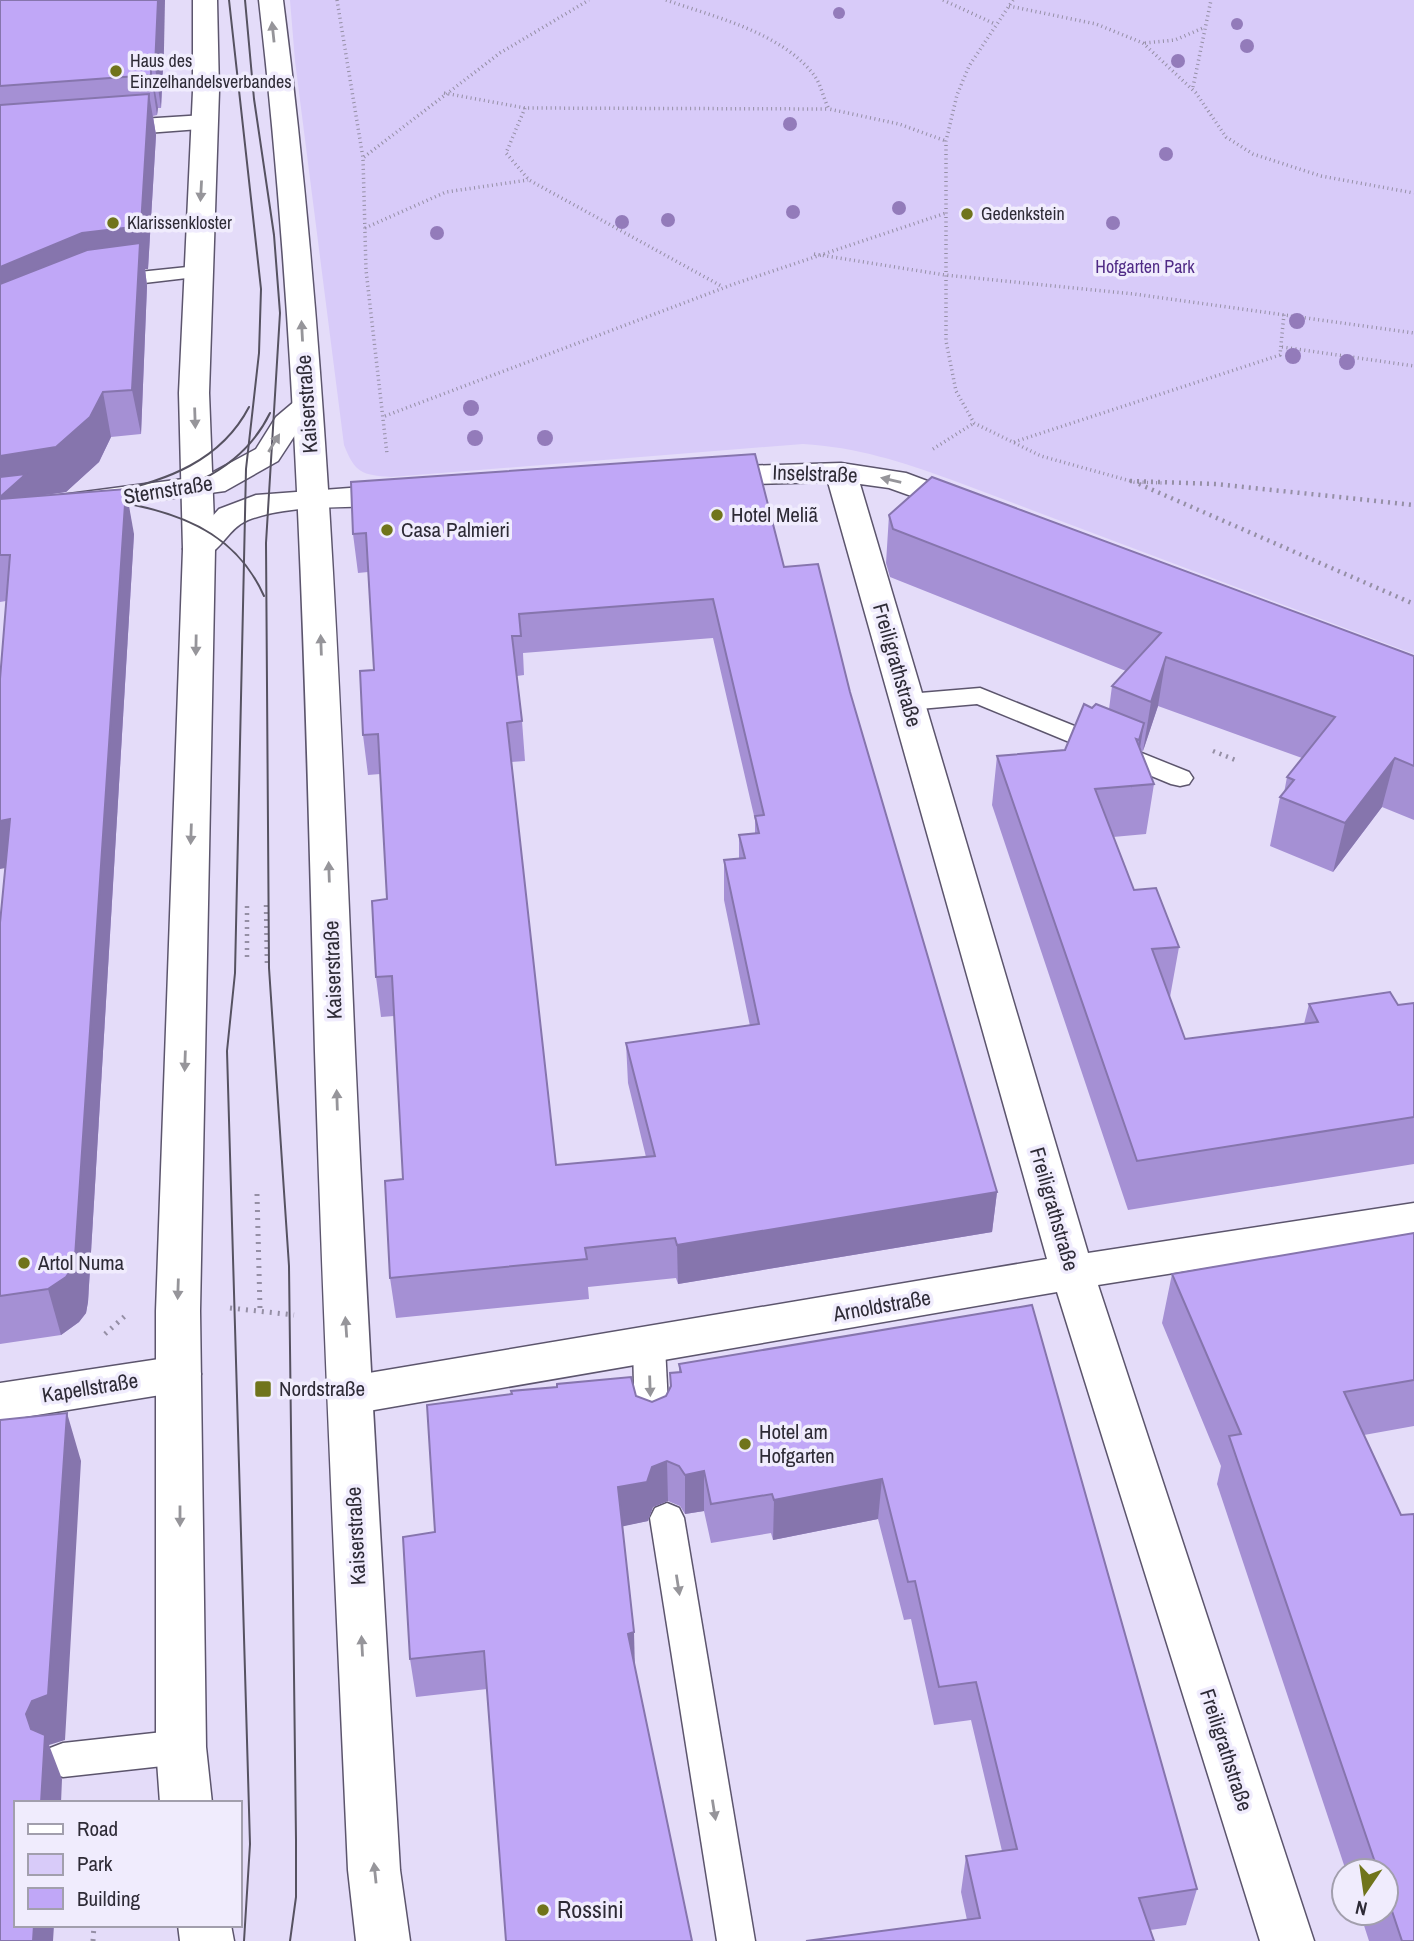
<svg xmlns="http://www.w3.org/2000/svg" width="1414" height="1941" font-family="'Archivo Narrow',sans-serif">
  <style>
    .green { fill: #d8cbf9 }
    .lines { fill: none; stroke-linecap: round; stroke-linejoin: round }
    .lane-casing { stroke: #5c556d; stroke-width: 3 }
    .street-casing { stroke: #5c556d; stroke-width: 3 }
    .secondary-casing { stroke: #5c556d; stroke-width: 3 }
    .path-far2 { stroke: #958fa5; stroke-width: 3.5; stroke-dasharray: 1 3.5; stroke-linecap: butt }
    .path-far1 { stroke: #958fa5; stroke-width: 4.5; stroke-dasharray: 2 5; stroke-linecap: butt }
    .path { stroke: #958fa5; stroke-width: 5; stroke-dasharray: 2 6; stroke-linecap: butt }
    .lane { fill: #fff; fill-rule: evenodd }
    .street { fill: #fff; fill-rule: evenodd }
    .secondary { fill: #fff; fill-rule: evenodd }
    .tram { stroke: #565261; stroke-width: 2 }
    .tree { fill: #937bba }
    .wall { fill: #a590d4; fill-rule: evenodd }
    .shaded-wall { fill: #8675ad }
    .building { fill: #c0a7f7; stroke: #8675ad; stroke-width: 2; fill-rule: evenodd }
    .oneway { fill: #96959a }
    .poi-dot { fill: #70741b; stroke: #f0ecfd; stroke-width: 2.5 }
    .labels { text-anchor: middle; stroke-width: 7; stroke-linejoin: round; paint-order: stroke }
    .far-poi-label { font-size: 18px; fill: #2e2b36; stroke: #f0ecfd; text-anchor: start }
    .far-park-label { font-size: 18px; fill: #502b86; stroke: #f0ecfd }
    .street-label { font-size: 21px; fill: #2e2b36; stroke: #f0ecfd }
    .poi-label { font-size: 21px; fill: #2e2b36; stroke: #f0ecfd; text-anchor: start }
    .near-poi-label { font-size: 24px; fill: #2e2b36; stroke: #f0ecfd; text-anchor: start }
  </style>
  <rect width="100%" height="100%" fill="#e4dcf9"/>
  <path class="green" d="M290 0H1414V654L952 480C903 462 856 447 803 444L391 477C362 475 355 473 344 445L295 61Z"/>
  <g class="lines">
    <defs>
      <g id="lane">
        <path d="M197 266 204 268 207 272 204 276 110 287 100 281 110 275Z"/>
        <path d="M980 688 1189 772 1193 778 1189 784 1180 786 1171 784 977 704 908 710 899 708 895 702 899 696 908 694Z"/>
        <path d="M649 1333 660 1337 665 1346 669 1425 664 1435 652 1439 640 1435 635 1425 633 1346 638 1337Z"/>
        <path d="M667 1503 679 1508 684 1518 755 1941H717L650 1518 655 1508Z"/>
        <path d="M181 1730 194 1735 199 1747 194 1759 181 1764 63 1777 50 1772 45 1760 50 1748 63 1743Z"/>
      </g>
      <g id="street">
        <path d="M204 115 213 118 217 123 213 128 0 144V128Z"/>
        <path d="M306 398 317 401 321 407 299 429 278 461 225 491 0 521V503L206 476 256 449 276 417 295 401Z"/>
        <path d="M841 463 906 473 978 500 983 507 978 514 967 516 889 488 860 484 1088 1253 1414 1203V1235L1098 1285 1314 1941H1260L1057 1292 351 1414 335 1408 329 1395 335 1382 351 1376 1047 1259 828 482 708 485 697 483 693 476 697 469 708 467Z"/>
        <path d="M403 484 414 486 419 493 414 500C360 513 301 500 248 520 223 530 219 564 188 556L183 549 219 509 256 495Z"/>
        <path d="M179 1356 195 1361 201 1374 195 1387 179 1392 0 1421V1383Z"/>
      </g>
      <g id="secondary">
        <path d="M193 0H217L219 91 209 393 215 549 200 1311 206 1747 212 1803H160L156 1747V1311L183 549 179 393 193 91Z"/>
        <path d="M259 0H283C328 349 340 701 355 1052 367 1325 384 1597 400 1870L410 1941H356L348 1870C336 1597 323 1325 315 1052 306 701 299 349 259 0Z"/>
        <path d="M178 1925H231L234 1941H180Z"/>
      </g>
    </defs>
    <use href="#lane" class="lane-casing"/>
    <use href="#street" class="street-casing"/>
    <use href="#secondary" class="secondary-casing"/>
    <g class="path-far2">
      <path d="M337 0 363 158 366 270 387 454"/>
      <path d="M666 0C714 17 781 32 814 75 821 84 823 98 829 109L899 124 946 141"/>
      <path d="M943 0 995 24"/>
      <path d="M1013 0 969 66 957 95 946 141V341L956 391 974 423 1041 456 1134 482 1162 483"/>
      <path d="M1009 6 1096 24 1143 43 1196 93 1226 137 1253 154 1321 176 1414 193"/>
      <path d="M1145 43 1175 40 1203 28"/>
      <path d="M1193 87 1211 0"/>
      <path d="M444 93 525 108 829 109"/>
      <path d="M525 108 506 153 529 180 723 287"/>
      <path d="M364 157 500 53 589 0"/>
      <path d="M365 228 446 192 528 180"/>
      <path d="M814 254 945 275 1134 294 1414 333"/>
      <path d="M1282 347 1414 366"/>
      <path d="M385 416 734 284 946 213"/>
      <path d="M1014 442 1280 355 1284 314"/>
      <path d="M933 449 974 423"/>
    </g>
    <g class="path-far1">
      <path d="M1130 481 1216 484 1414 505"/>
      <path d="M1139 484 1414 604"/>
      <path d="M1213 751 1238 761"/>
      <path d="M266 905 267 968"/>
      <path d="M247 906V959"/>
    </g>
    <g class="path">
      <path d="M257 1194 260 1309"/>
      <path d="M230 1308 294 1315"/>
      <path d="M105 1334 125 1316"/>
      <path d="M93 1941 94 1925"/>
    </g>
    <use href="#lane" class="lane"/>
    <use href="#street" class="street"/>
    <use href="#secondary" class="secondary"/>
    <g class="tram">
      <path d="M229 0 261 289 259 353 246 469 235 973 227 1051 250 1844 244 1941"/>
      <path d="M245 0 254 99 274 235 280 313 266 543 269 968 289 1266 296 1839V1897L290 1941"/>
      <path d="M109 493C166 481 221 461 249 407"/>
      <path d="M134 505C192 517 239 540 264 596"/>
      <path d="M111 507C175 495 240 475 270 413"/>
    </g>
  </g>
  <g class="tree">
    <circle cx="839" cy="13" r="6"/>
    <circle cx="1237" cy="24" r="6"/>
    <circle cx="1247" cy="46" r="7"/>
    <circle cx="1178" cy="61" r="7"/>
    <circle cx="790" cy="124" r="7"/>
    <circle cx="1166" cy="154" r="7"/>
    <circle cx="899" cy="208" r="7"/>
    <circle cx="793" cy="212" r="7"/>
    <circle cx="668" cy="220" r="7"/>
    <circle cx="622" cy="222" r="7"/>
    <circle cx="1113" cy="223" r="7"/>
    <circle cx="437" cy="233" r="7"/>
    <circle cx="1297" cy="321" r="8"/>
    <circle cx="1293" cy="356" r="8"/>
    <circle cx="1347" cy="362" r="8"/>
    <circle cx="471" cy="408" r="8"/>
    <circle cx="475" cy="438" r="8"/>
    <circle cx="545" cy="438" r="8"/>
  </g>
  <g class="wall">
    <path d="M0 0 164 48 161 108H158L157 115 153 116 156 135 148 269H145L147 286 141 434 111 437 99 462 66 492 44 495 134 534 88 1302 86 1313 79 1322 61 1335 0 1344V923L5 868 6 601 0 602Z"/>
    <path d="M351 482 784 567 850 692 997 1192 992 1232 678 1284 676 1278 588 1287 589 1299 396 1318 390 1278 403 1179 394 1016 381 1017 376 977 387 899 380 774 368 775 363 735 374 670 368 572 358 573 353 534ZM713 638 755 820V833L739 835V858L724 860V900L750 1026 626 1043 628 1083 646 1157 556 1165 511 762 525 761 522 721 517 676 524 675 523 653Z"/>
    <path d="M889 515 1414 656V820L1382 807 1333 872 1270 846 1280 797 1284 793 1287 777 1302 758 1158 706 1143 751 1140 750 1154 784 1146 834 1113 837 1134 890 1179 947 1170 997H1169L1185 1039 1304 1024 1309 1004 1398 1005 1414 1003V1164L1128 1210 992 805 997 756 1065 750 1092 708 1109 709 1112 686 1126 671 890 577 886 563Z"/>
    <path d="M1414 1233V1426L1364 1435 1401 1515 1414 1941H1369L1360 1913H1386V1871H1346L1217 1484 1221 1466 1162 1323 1172 1274Z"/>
    <path d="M1032 1305 1197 1889 1186 1925 1150 1930 967 1920 961 1892 966 1856 1002 1851 971 1720 934 1725 911 1619 904 1620 878 1519 773 1540 771 1533 711 1543 704 1511 685 1514 680 1506 668 1501 653 1507 648 1521 622 1526 487 1689 416 1697 410 1659 435 1532 636 1396 652 1402 666 1396 679 1372V1364Z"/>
  </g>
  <g class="shaded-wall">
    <path d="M158 0H165L164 48 161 108 155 67Z"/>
    <path d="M151 68 158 108 157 115 151 75Z"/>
    <path d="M149 94 156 135 148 269H145L147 286 141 434 132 390 0 314V267Z"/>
    <path d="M103 392 111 437 99 462 66 492 31 497 0 507V456Z"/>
    <path d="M126 489 134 534 88 1302 86 1313 79 1322 61 1335 48 1289Z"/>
    <path d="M1166 657 1158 706 1143 751 1151 702Z"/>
    <path d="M1144 723 1136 773 1131 789 1139 740Z"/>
    <path d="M1395 758 1382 807 1333 872 1345 823Z"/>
    <path d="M10 819 22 865 0 869V821Z"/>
    <path d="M997 1192 992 1232 678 1284 677 1245Z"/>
    <path d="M67 1413 81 1461 65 1740 49 1745 62 1779 61 1803H41L26 1714Z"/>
    <path d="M667 1461 668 1501 653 1507 648 1521 620 1527 618 1487 652 1467Z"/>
    <path d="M704 1471V1511L685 1514V1475Z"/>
    <path d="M882 1479 878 1519 773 1540 774 1500Z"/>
    <path d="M634 1632 635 1671 628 1634Z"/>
    <path d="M34 1925H54L53 1941H33Z"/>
  </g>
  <g class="building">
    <path d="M0 0H158L155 67 151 68V75L0 86Z"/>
    <path d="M149 94 141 226 82 233 0 267V105Z"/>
    <path d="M140 243 132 390 103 392 90 417 56 447 0 456V284L87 250Z"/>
    <path d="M755 454 784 567 818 564 850 692 997 1192 677 1245 675 1238 585 1248 587 1259 390 1278 385 1181 403 1179 392 976 376 977 372 901 387 899 378 734 363 735 360 671 374 670 366 533 353 534 351 482ZM713 599 764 815 755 816 759 833 739 835 745 858 724 860 759 1024 626 1043 655 1156 556 1165 507 723 522 721 512 636H521L519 614Z"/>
    <path d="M26 474 0 497V477Z"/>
    <path d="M932 477 1414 656V766L1395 758 1345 823 1280 797 1294 780 1287 777 1335 717 1166 657 1151 702 1112 686 1161 633 893 529 889 515Z"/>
    <path d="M126 489 75 1257 73 1267 66 1277 48 1289 0 1296V923L10 819 0 821V679L10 555H0V499Z"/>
    <path d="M1084 704 1092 708 1096 704 1144 723 1139 740 1136 739 1154 784 1095 789 1134 890 1156 888 1179 947 1152 949 1185 1039 1318 1022 1309 1004 1390 992 1398 1005 1414 1003V1117L1137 1161 997 756 1065 750Z"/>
    <path d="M1414 1233V1380L1344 1392 1401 1515 1414 1514V1941H1402L1386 1893V1871H1378L1229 1436 1241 1434 1172 1274Z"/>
    <path d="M1032 1305 1197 1889 1139 1898 1154 1941H806L980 1918 966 1856 1017 1849 976 1682 939 1687 915 1581 908 1582 882 1479 774 1500 772 1494 711 1504 704 1471 685 1475 679 1466 667 1461 652 1467 647 1482 618 1487 634 1632 628 1634 692 1941H506L484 1651 410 1659 403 1537 435 1532 427 1405 512 1394 511 1391 557 1387V1384L631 1377 636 1396 652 1402 666 1396 671 1386 670 1373 681 1372 679 1364Z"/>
    <path d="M67 1413 48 1695 32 1701 26 1714 31 1729 45 1735 41 1803H16V1925H34L33 1941H0V1420Z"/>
  </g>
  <defs><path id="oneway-solid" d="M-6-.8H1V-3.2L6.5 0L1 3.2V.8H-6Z" transform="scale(1.75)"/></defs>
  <g class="oneway">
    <use href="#oneway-solid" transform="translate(273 32) rotate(-96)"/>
    <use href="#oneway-solid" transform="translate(201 191) rotate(93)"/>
    <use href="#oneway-solid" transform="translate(302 331) rotate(-93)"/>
    <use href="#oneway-solid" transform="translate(195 418) rotate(88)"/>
    <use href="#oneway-solid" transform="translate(274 443) rotate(-58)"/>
    <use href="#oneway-solid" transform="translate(891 480) rotate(-167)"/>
    <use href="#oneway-solid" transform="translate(196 645) rotate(91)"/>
    <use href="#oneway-solid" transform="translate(321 645) rotate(-92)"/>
    <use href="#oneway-solid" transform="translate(191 834) rotate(92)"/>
    <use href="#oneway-solid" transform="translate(329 872) rotate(-92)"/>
    <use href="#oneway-solid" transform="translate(185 1061) rotate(92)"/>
    <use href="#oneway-solid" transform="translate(337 1100) rotate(-92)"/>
    <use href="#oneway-solid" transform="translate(178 1289) rotate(92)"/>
    <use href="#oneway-solid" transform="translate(346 1327) rotate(-94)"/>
    <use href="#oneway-solid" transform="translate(650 1386) rotate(88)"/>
    <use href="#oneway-solid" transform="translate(180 1516) rotate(90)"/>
    <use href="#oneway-solid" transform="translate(678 1585) rotate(81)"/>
    <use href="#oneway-solid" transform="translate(362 1646) rotate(-93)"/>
    <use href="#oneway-solid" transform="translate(714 1810) rotate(81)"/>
    <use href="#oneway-solid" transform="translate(375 1873) rotate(-96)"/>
  </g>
  <g class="poi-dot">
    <circle cx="116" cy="71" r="7"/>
    <circle cx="967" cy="214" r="7"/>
    <circle cx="113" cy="223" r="7"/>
    <circle cx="717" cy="515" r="7"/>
    <circle cx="387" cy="530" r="7"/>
    <circle cx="24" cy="1263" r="7"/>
    <rect x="254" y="1380" width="18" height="18" rx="3.5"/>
    <circle cx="745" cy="1444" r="7"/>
    <circle cx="543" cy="1910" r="7"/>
  </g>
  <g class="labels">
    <g class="far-poi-label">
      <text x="130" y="67">Haus des<tspan x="130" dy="21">Einzelhandelsverbandes</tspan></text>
      <text x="981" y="220">Gedenkstein</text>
      <text x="127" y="229">Klarissenkloster</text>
    </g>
    <g class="far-park-label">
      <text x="1145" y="273">Hofgarten Park</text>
    </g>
    <g class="street-label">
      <text transform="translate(307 404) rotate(-94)" y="7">Kaiserstraße</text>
      <text transform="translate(815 474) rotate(2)" y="7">Inselstraße</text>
      <text transform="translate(168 490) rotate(-9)" y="7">Sternstraße</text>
      <text transform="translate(897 665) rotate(74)" y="7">Freiligrathstraße</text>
      <text transform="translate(333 970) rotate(-92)" y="7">Kaiserstraße</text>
      <text transform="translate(1054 1209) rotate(74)" y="7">Freiligrathstraße</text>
      <text transform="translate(882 1306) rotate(-10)" y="7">Arnoldstraße</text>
      <text transform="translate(90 1388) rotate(-9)" y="7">Kapellstraße</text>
      <text transform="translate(356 1536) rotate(-93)" y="7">Kaiserstraße</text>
      <text transform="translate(1226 1750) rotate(72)" y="7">Freiligrathstraße</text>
    </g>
    <g class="poi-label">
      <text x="731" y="522">Hotel Meliã</text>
      <text x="401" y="537">Casa Palmieri</text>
      <text x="38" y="1270">Artol Numa</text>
      <text x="279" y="1396">Nordstraße</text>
      <text x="759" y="1439">Hotel am<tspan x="759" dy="24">Hofgarten</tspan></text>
    </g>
    <g class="near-poi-label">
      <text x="557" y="1918">Rossini</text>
    </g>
  </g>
  <rect x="14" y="1801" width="228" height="126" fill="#f0ecfd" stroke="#a29fad" stroke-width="2"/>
  <rect x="28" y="1824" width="35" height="10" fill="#ffffff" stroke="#a29fad" stroke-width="2"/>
  <text x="77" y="1836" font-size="21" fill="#2e2b36">Road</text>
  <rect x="28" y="1854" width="35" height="21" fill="#d8cbf9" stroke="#a29fad" stroke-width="2"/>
  <text x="77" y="1871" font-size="21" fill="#2e2b36">Park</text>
  <rect x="28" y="1888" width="35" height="21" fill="#c0a7f7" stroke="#a29fad" stroke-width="2"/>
  <text x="77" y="1906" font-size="21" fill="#2e2b36">Building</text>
  <g transform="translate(1365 1892) rotate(193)"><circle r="33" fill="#f0ecfd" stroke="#a29fad" stroke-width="2"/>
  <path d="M0-5L12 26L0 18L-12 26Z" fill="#70741b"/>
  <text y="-10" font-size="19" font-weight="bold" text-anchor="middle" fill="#2e2b36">N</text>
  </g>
</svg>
